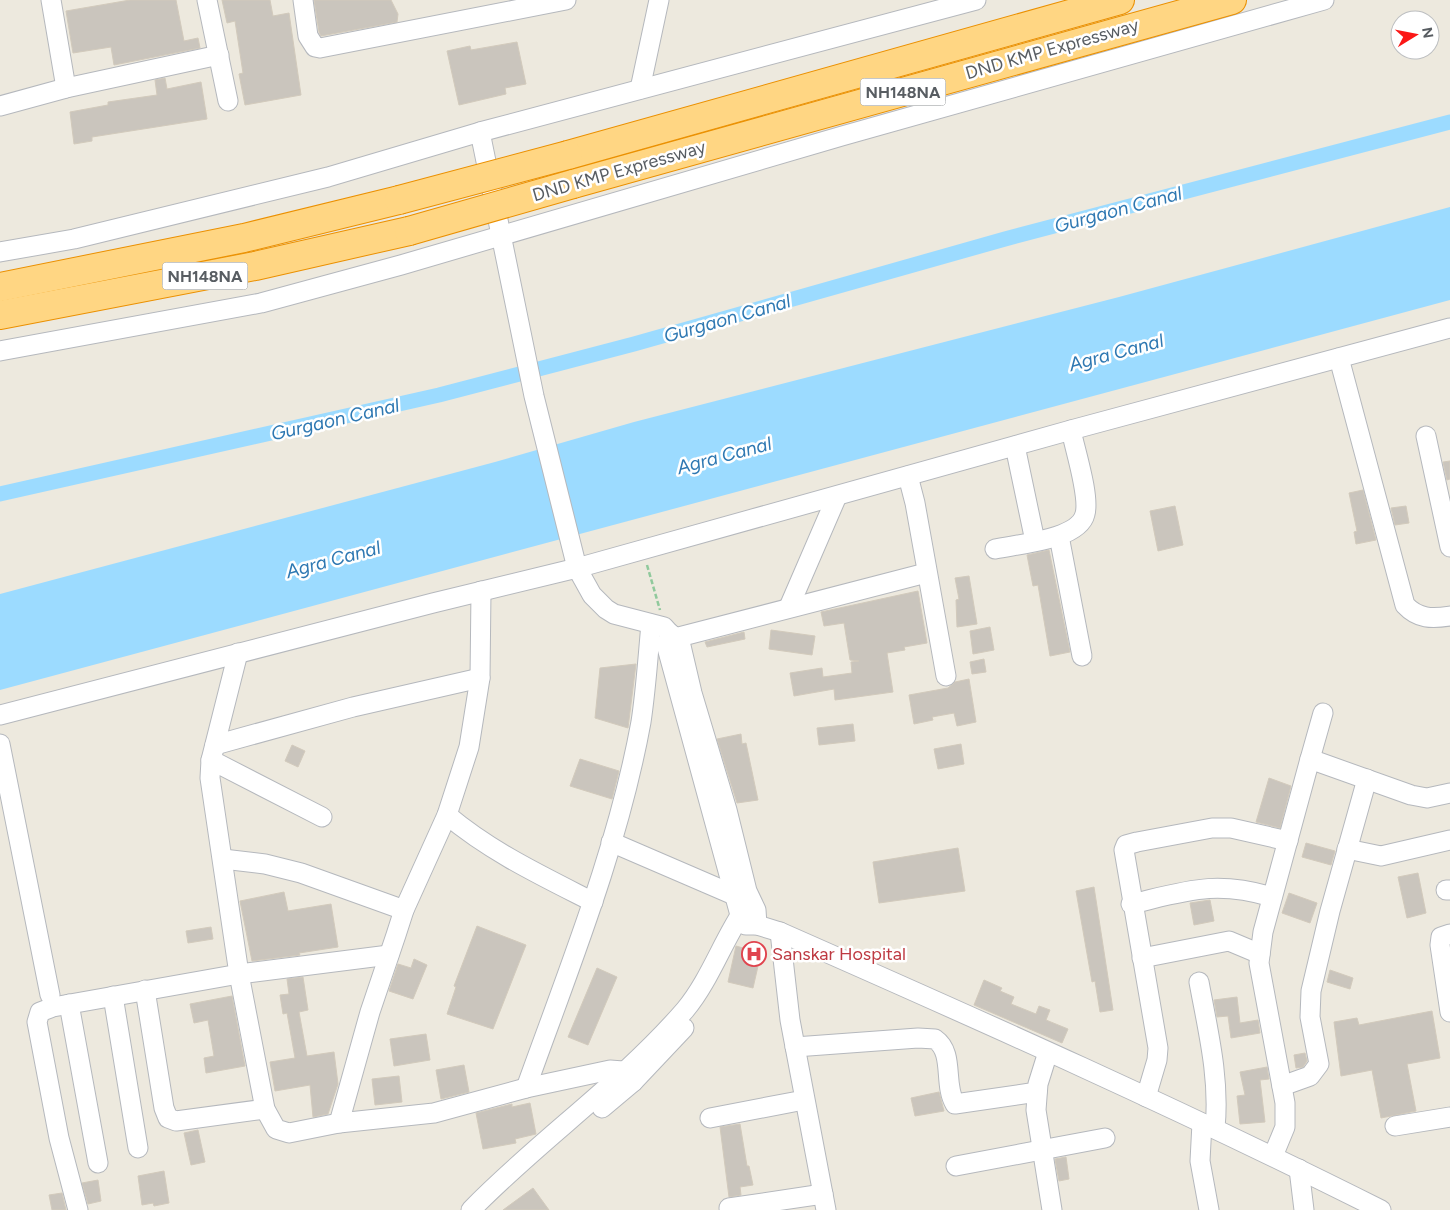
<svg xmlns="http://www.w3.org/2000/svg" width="1450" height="1210" font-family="Figtree,sans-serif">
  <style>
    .water { fill: #9cdbff }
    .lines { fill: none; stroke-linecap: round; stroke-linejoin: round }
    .canal { stroke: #9cdbff; stroke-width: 15 }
    .building { fill: #cac5bd; stroke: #d2cabc }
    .minor-casing { stroke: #b5b8bd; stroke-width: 21 }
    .highway-casing { stroke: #eb9000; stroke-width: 30 }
    .path { stroke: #90c99c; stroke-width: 2.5; stroke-dasharray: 5 2.5; stroke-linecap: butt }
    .minor { stroke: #fff; stroke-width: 19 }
    .highway { stroke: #ffd683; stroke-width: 28 }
    .highway-bridge-casing { stroke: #eb9000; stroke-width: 30; stroke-linecap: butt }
    .highway-bridge { stroke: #ffd683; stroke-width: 28 }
    .labels { text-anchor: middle; stroke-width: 5; stroke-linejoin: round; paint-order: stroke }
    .shield { fill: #fff; stroke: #8a8e91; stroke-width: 1 }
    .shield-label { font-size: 16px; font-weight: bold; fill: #585d62 }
    .street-label { font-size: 18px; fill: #585d62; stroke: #fff }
    .health-label { font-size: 18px; fill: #be3a42; stroke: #fff; text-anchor: start }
    .water-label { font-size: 19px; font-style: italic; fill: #2e78b2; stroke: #fff }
  </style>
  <rect width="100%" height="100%" fill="#ede9de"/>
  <path class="water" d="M1450 207V300L0 690V594L495 462 634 422 1119 297Z"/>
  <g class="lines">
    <path class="canal" d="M0 494 439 395 634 344 1005 239 1450 122"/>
  </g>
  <g class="building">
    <path d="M130 0H176L184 41 198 38 200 48 114 65 111 47 73 53 66 11Z"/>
    <path d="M222 0H270L273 16 289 13 301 95 245 105 239 74 243 73 235 21 227 23Z"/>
    <path d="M314 0H391L398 14 397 22 321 36 319 32Z"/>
    <path d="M517 42 526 84 505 88 506 94 459 105 447 51 470 46 471 50Z"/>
    <path d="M165 78 167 89 201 82 207 119 92 137V141L74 144 70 112 108 105V102L157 95 155 80Z"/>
    <path d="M1450 461V479L1447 480 1443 462Z"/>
    <path d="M1363 490 1376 540 1356 544 1354 532 1357 531 1349 493Z"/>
    <path d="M1175 506 1183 545 1158 551 1150 511Z"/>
    <path d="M1406 506 1409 523 1395 525 1391 508Z"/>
    <path d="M1049 550 1070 652 1050 656 1038 585 1033 586 1027 555Z"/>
    <path d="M969 576 977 624 957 627 956 600 959 599 955 578Z"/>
    <path d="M918 591 927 643 904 647 905 650 887 653 893 692 835 700 834 689 794 696 790 673 822 668 823 677 852 673 851 662 859 661 850 660 844 623 824 626 821 612Z"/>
    <path d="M990 627 994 650 973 654 970 631Z"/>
    <path d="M771 630 815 636 812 655 769 649Z"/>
    <path d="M744 632 745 639 707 647 705 642Z"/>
    <path d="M984 659 986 672 972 674 970 662Z"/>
    <path d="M636 664 628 728 595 718 600 668Z"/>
    <path d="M969 679 976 722 957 726 954 713 932 717 933 720 914 724 909 695 948 688 955 682Z"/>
    <path d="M853 724 855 741 819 745 817 728Z"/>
    <path d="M741 734 742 744 746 743 758 800 737 803 717 739Z"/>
    <path d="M961 744 964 764 938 769 934 749Z"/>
    <path d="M292 745 305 751 298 767 285 761Z"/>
    <path d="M580 759 619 771 612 799 570 786Z"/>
    <path d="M1269 778 1291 786 1280 828 1256 822Z"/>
    <path d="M1306 843 1335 851 1331 865 1302 857Z"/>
    <path d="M958 848 965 891 879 903 873 862Z"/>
    <path d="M1418 873 1426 913 1407 918 1398 877Z"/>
    <path d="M1094 887 1113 1010 1100 1012 1095 981 1092 982 1076 891Z"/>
    <path d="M284 892 288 911 331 904 338 947 299 953 300 955 252 961 240 901Z"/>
    <path d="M1289 893 1317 903 1310 923 1282 913Z"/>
    <path d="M1210 900 1214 921 1194 925 1190 903Z"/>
    <path d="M477 926 526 945 493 1029 447 1014 456 987 454 986Z"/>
    <path d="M211 927 213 939 188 943 186 931Z"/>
    <path d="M736 946 761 953 753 988 728 982Z"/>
    <path d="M414 959 427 965 413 999 389 991 398 964 411 968Z"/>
    <path d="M597 968 617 977 588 1045 568 1037Z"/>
    <path d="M1330 970 1353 978 1350 989 1327 982Z"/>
    <path d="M303 977 308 1010 299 1012 307 1056 334 1052 338 1084 328 1114 313 1117 310 1085 275 1091 270 1062 295 1058 287 1013 283 1014 280 995 289 994 287 979Z"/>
    <path d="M984 980 1002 988 1000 991 1014 997 1011 1004 1036 1014 1039 1006 1050 1010 1046 1020 1068 1029 1062 1043 974 1005Z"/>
    <path d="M232 996 245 1066 206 1073 204 1058 214 1056 208 1020 194 1023 190 1004Z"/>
    <path d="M1237 997 1240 1023 1258 1020 1260 1033 1231 1038 1228 1016 1217 1017 1214 1000Z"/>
    <path d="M1432 1011 1440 1058 1407 1064 1416 1111 1381 1118 1372 1070 1341 1076 1334 1022 1357 1018 1359 1025Z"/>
    <path d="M426 1034 430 1060 394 1066 390 1039Z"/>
    <path d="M1305 1053 1307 1061 1303 1067 1296 1068 1294 1055Z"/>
    <path d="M464 1065 469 1092 441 1099 436 1070Z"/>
    <path d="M1267 1067 1269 1079 1260 1080 1265 1122 1240 1124 1237 1096 1245 1095 1240 1072Z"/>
    <path d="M399 1076 402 1102 375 1105 372 1079Z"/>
    <path d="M939 1092 944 1111 915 1116 911 1098Z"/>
    <path d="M530 1103 536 1134 515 1139 516 1143 483 1149 476 1113 512 1104V1107Z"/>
    <path d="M740 1124 747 1166H749L753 1185 740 1187 741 1195 729 1197 720 1127Z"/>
    <path d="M198 1130 205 1162 191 1165 184 1133Z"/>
    <path d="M1066 1157 1069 1179 1059 1181 1055 1159Z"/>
    <path d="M164 1171 169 1203 154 1206 153 1203 142 1205 138 1176Z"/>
    <path d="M98 1180 101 1201 88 1204 82 1183Z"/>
    <path d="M533 1188 549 1210H503Z"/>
    <path d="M62 1193 66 1210H52L49 1195Z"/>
  </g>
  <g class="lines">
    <defs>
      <g id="minor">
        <path d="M51 0 66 88"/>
        <path d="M207 0 228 101"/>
        <path d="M303 0 308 36 315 47 320 48 566 0"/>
        <path d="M640 89 659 0"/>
        <path d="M0 106 66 88 219 55"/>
        <path d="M480 132 534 396 577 568 592 595 606 609 614 614 664 627 681 646 692 693 727 810 747 891 756 910 757 925"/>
        <path d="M0 252 74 239 328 177 480 132 976 0"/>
        <path d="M0 351 261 303 401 265 842 136 1324 0"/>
        <path d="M1339 358 1405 605C1418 619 1432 619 1450 616"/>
        <path d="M1426 436 1450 547"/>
        <path d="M1015 446 1035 541"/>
        <path d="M908 476 915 503 946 676"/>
        <path d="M1059 536 1082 656"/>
        <path d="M995 549C1017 544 1079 540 1085 514 1090 496 1075 450 1071 430"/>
        <path d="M789 607 837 496"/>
        <path d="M671 634 666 644 740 915 746 925H757L780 932C982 1021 1184 1111 1381 1210"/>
        <path d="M675 638 926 573"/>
        <path d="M238 653 211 760 210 778 239 974 265 1109 276 1129 289 1133 339 1123 434 1113 526 1088 610 1070 623 1071 633 1082"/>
        <path d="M0 715 433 603 577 568 1071 430 1450 328"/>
        <path d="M0 744 50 995"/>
        <path d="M215 745 353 707 480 678"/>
        <path d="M1310 759 1323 713"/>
        <path d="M211 760 322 817"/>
        <path d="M447 815C491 852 542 876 593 902"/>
        <path d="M611 842 734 895"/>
        <path d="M1347 849 1381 856 1450 840"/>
        <path d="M223 859 265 864 301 873 404 910"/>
        <path d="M1446 890H1450"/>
        <path d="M1131 904C1187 891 1215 880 1272 897"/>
        <path d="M780 932 790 1020 826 1210"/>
        <path d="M1450 934 1441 937 1440 945 1450 1012"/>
        <path d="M1142 958 1229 941 1260 954"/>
        <path d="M1199 982C1208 1031 1220 1079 1215 1128"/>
        <path d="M145 990 164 1108 168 1118 176 1121 265 1109"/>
        <path d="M113 996 138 1148"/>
        <path d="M69 1004 98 1163"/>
        <path d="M795 1047 918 1038 935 1039C955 1053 943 1084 955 1104L1037 1092"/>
        <path d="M1048 1052 1038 1084 1036 1110 1052 1210"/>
        <path d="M1282 1086 1310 1076 1319 1064 1310 1017 1311 991 1330 911 1367 779"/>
        <path d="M526 1088C569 968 618 848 641 722 646 689 648 656 651 624"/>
        <path d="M1146 1097 1157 1060 1158 1048 1124 850 1126 845 1137 842 1212 828H1231L1288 841"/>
        <path d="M602 1108 633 1082 684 1028"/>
        <path d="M710 1118 804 1100"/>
        <path d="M339 1123 370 1012 396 935 404 910 447 815 469 747 480 678 481 591"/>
        <path d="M1202 1123 1200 1161 1209 1210"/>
        <path d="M1395 1126 1450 1117"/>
        <path d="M1273 1156 1285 1127V1103L1259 963 1263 932 1310 759 1411 795 1427 798 1450 793"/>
        <path d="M956 1166 1105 1138"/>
        <path d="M1299 1169 1304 1210"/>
        <path d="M729 1208 823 1194"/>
        <path d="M78 1210 59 1138 37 1022 40 1012 53 1007 239 974 389 955"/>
        <path d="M471 1210C539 1140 621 1084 685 1010 710 980 723 940 745 908"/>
      </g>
      <g id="highway">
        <path d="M568 155 1120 0"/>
        <path d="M573 184 1232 0"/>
        <path d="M0 287 244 238 399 200"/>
        <path d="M0 315 255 266 409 231"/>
      </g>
    </defs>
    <use href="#minor" class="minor-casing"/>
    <use href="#highway" class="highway-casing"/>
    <path class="path" d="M647 565 660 610"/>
    <use href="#minor" class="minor"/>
    <use href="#highway" class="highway"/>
    <defs>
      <g id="highway-bridge">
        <path d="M399 200 568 155"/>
        <path d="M409 231 573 184"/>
      </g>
    </defs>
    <use href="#highway-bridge" class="highway-bridge-casing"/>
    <use href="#highway-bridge" class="highway-bridge"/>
  </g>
  <defs>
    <symbol id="hospital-ring" viewBox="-11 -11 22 22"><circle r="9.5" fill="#fff" stroke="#e0444e" stroke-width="1.5"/><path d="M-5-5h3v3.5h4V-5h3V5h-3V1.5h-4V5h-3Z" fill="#e0444e"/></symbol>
  </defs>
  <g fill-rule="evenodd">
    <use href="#hospital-ring" x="740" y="940" width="28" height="28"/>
  </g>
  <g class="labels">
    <g class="shield">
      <rect x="860.5" y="78.5" width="85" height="27" rx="4"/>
      <rect x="162.5" y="262.5" width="85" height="27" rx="4"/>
    </g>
    <g class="shield-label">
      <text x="903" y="98">NH148NA</text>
      <text x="205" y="282">NH148NA</text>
    </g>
    <g class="street-label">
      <text transform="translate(1052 49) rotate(-16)" y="6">DND KMP Expressway</text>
      <text transform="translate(619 171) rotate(-16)" y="6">DND KMP Expressway</text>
    </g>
    <g class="health-label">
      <text x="772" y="960">Sanskar Hospital</text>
    </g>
    <g class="water-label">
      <text transform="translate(1118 209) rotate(-15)" y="7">Gurgaon Canal</text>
      <text transform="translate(727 318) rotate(-16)" y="7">Gurgaon Canal</text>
      <text transform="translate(1116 352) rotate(-15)" y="7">Agra Canal</text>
      <text transform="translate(335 419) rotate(-13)" y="7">Gurgaon Canal</text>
      <text transform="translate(724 455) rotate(-15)" y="7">Agra Canal</text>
      <text transform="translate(333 559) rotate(-15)" y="7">Agra Canal</text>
    </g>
  </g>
  <g transform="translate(1415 35) rotate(80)"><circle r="24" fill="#ffffff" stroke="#bcbec0"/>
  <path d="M0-4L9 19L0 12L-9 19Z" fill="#fb1716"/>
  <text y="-8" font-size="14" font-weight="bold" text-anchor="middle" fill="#585d62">N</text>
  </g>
</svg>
